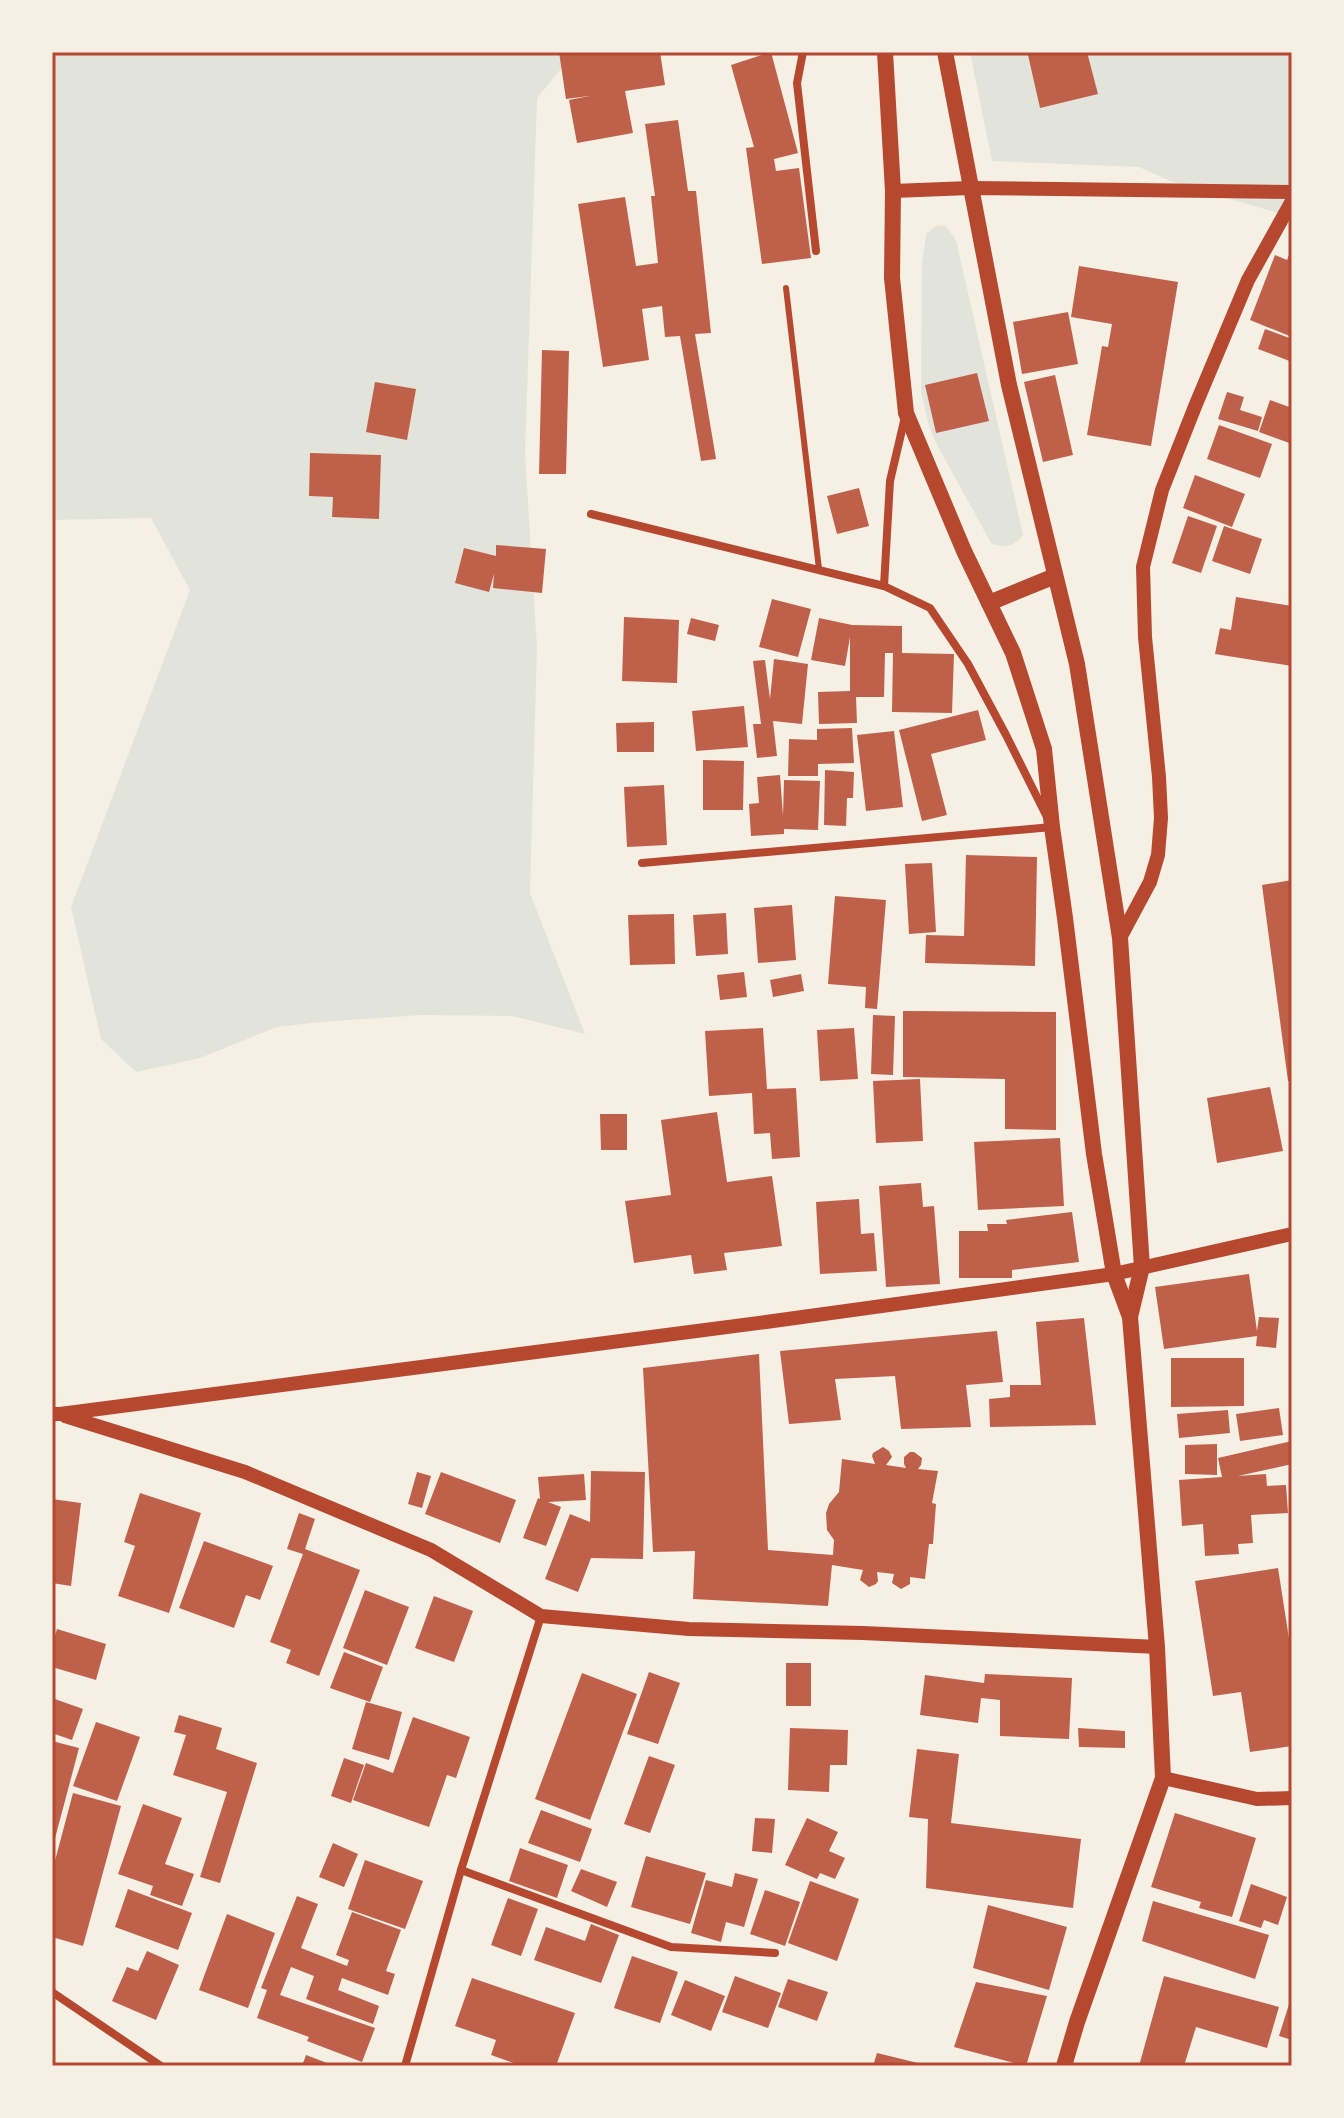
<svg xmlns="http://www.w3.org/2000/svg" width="1344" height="2118" font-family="Poppins,sans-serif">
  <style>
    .green { fill: #e2e4dc }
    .building { fill: #bf614a }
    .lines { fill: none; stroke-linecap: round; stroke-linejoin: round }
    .service { stroke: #b5482f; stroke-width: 6 }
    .minor { stroke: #b5482f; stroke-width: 8 }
    .tertiary { stroke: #b5482f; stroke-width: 14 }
    .secondary { stroke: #b5482f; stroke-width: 16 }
    .neatline { fill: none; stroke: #b5482f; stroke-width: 3 }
  </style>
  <rect width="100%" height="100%" fill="#f6efe4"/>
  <g class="green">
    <path d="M52 52H575L537 98 525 454 537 647 530 893 585 1034 512 1016 422 1015 320 1022 277 1027 200 1058 136 1072 101 1039 71 907 190 590 151 518 52 520Z"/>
    <path d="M970 52H1292V217L1175 183 1139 167 992 161Z"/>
    <path d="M945 225 956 240 1023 535C1013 547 1005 549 991 543L937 445 929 426 921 392 922 264 926 234 936 226Z"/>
  </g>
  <g class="building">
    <path d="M559 52H660L665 85 625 91 633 133 577 143 569 100 589 96 566 99Z"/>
    <path d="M771 52 798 153 774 159 776 171 799 168 811 258 762 264 746 148 754 147 731 65Z"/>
    <path d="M1042 52H1087L1098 94 1040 108 1028 55Z"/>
    <path d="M678 120 688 191H696L711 333 695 334 716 459 701 461 680 336 665 337 662 306 642 309 649 360 603 367 578 204 625 197 636 266 658 263 651 196H655L645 124Z"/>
    <path d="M1292 247V337L1250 320 1275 255 1287 260Z"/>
    <path d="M1079 266 1178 282 1151 446 1087 435 1102 346 1108 347 1112 324 1071 317Z"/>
    <path d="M1068 312 1078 364 1022 374 1013 322Z"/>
    <path d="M1265 329 1292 339V362L1258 349Z"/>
    <path d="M542 350 569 351 566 474H539Z"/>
    <path d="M977 373 989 421 936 433 925 385Z"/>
    <path d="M1055 375 1073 455 1043 462 1024 382Z"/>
    <path d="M375 382 416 389 407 440 366 432Z"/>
    <path d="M1227 392 1244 397 1240 410 1262 417 1258 431 1218 419Z"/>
    <path d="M1270 400 1292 408V444L1259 432Z"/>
    <path d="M1219 425 1272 444 1260 478 1207 459Z"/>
    <path d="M310 453 381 455 379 519 332 517 333 497 309 496Z"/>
    <path d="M1195 475 1245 494 1232 527 1183 508Z"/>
    <path d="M859 488 869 526 837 534 827 496Z"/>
    <path d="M1188 516 1217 526 1201 573 1172 563Z"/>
    <path d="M1224 526 1262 539 1250 574 1212 561Z"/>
    <path d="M496 545 546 549 542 593 493 588 494 574 489 592 455 583 464 548 496 556Z"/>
    <path d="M1236 597 1292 606V666L1215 654 1220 628 1231 630Z"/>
    <path d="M772 599 811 609 798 657 759 647Z"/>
    <path d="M624 617 679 620 677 683 622 681Z"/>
    <path d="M691 618 719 625 715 641 687 634Z"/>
    <path d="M819 618 852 625 902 626V653L954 654 952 713 892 712 893 653H885L884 697H856L857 723 819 724 818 692 850 691V637L845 666 811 660Z"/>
    <path d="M774 659 808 664 802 724 773 721 777 756 757 758 753 724H761L753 661 765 660 770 699Z"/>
    <path d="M744 706 748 747 696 751 692 711Z"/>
    <path d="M978 710 986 740 931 754 947 815 922 821 899 730Z"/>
    <path d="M654 722V752H617L616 723Z"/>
    <path d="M852 728 854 763 818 764V776H788L789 739 817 740V729Z"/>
    <path d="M894 731 903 807 866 811 857 735Z"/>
    <path d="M703 760 744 761 743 810H703Z"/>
    <path d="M825 770 854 772 853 798H847L846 826 824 825Z"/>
    <path d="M780 775 783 816 784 780 820 781 818 830 784 829V834L751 836 749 804 759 803 757 777Z"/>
    <path d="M664 785 667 845 627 847 624 787Z"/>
    <path d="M966 855 1037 857 1035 966 925 963 926 935 964 936Z"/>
    <path d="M932 863 936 932 909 934 905 864Z"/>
    <path d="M1292 880V1081H1288L1262 885Z"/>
    <path d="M835 896 886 900 877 1009 865 1008 866 987 828 984Z"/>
    <path d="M792 905 796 960 758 963 754 908Z"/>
    <path d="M726 913 728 954 696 956 693 915Z"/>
    <path d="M674 914 675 964 630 965 628 915Z"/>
    <path d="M744 972 747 997 720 1000 717 975Z"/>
    <path d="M801 974 804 991 773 997 770 980Z"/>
    <path d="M903 1011 1056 1012V1130L1005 1129V1079L903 1077Z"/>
    <path d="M873 1015 895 1016 893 1075 871 1074Z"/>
    <path d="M763 1028 767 1089 796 1088 800 1157 772 1159 770 1133 754 1134 752 1093 709 1096 705 1031Z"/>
    <path d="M854 1028 858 1079 820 1081 817 1030Z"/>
    <path d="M920 1079 923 1141 876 1143 873 1081Z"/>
    <path d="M1270 1087 1283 1151 1217 1163 1207 1098Z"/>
    <path d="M717 1112 727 1182 772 1176 782 1246 724 1253 727 1270 694 1274 691 1255 634 1263 625 1201 671 1195 661 1120Z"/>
    <path d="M600 1114H627V1150H601Z"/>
    <path d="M1060 1138 1064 1206 978 1210 974 1142Z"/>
    <path d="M921 1183 923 1207 934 1206 940 1284 886 1287 879 1186Z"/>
    <path d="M859 1199 861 1234 874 1233 877 1271 820 1274 816 1202Z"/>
    <path d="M1072 1212 1079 1262 1012 1270V1278H959V1231H988L987 1224H1007L1006 1220Z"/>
    <path d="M1249 1274 1257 1331 1259 1317 1279 1318 1276 1348 1256 1346 1257 1336 1164 1349 1155 1287Z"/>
    <path d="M1084 1318 1096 1425 990 1427 989 1399 1010 1397V1385H1041L1036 1322Z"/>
    <path d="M997 1331 1003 1382 966 1385 971 1427 901 1429 895 1376 835 1379 841 1420 789 1424 780 1351Z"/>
    <path d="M759 1354 768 1550 833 1555 834 1540 827 1530 826 1513 829 1504 839 1492 842 1459 875 1464 872 1456 873 1453 883 1447 889 1451 892 1457 886 1465 906 1468 904 1464V1457L910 1452H914L922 1458 921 1465 918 1469 938 1471 932 1503 936 1504 933 1544H929L925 1579 910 1577V1584L901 1589 892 1583 894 1574 877 1572 878 1581 876 1584 869 1587 860 1580 863 1570 832 1565 828 1606 693 1599 695 1551 653 1552 643 1368Z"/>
    <path d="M1171 1358H1244V1406L1171 1407Z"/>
    <path d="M1279 1408 1283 1435 1240 1441 1236 1414Z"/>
    <path d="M1228 1410 1230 1433 1179 1438 1177 1414Z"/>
    <path d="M1292 1441V1464L1238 1476 1266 1474 1267 1486 1286 1485 1288 1513 1251 1515 1253 1543 1238 1544 1239 1554 1205 1556 1203 1524 1182 1526 1179 1480 1222 1477 1218 1458Z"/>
    <path d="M1217 1444V1475L1185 1474V1445Z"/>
    <path d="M591 1471 645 1472 643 1559 591 1558 578 1592 545 1579 570 1514 590 1522Z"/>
    <path d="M417 1472 431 1476 422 1508 408 1504Z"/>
    <path d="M441 1472 516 1500 500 1543 425 1514Z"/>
    <path d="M584 1474 586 1500 548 1502 561 1507 546 1546 523 1538 538 1498 540 1499 538 1477Z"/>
    <path d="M140 1493 201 1513 169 1613 118 1596 135 1546 124 1542Z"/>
    <path d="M52 1499 81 1503 71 1586 52 1583Z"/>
    <path d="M299 1513 315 1519 305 1549 360 1570 319 1676 286 1663 291 1650 270 1642 303 1554 287 1549Z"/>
    <path d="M204 1541 273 1566 260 1600 246 1595 234 1628 179 1608Z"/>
    <path d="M1278 1568 1290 1645 1292 1644V1746L1250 1752 1241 1692 1213 1696 1195 1581Z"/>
    <path d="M365 1590 409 1607 387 1665 343 1648Z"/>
    <path d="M434 1596 473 1611 454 1662 415 1648Z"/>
    <path d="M57 1629 106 1644 96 1680 52 1667V1645Z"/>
    <path d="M344 1652 383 1667 370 1702 330 1688Z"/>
    <rect x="786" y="1663" width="25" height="43"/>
    <path d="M649 1672 680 1683 658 1744 627 1734Z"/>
    <path d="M582 1673 637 1694 590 1820 535 1799Z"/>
    <path d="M985 1674 1072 1678 1069 1739 1000 1736V1700L981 1698 978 1723 920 1715 925 1675 984 1683Z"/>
    <path d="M52 1698 83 1709 72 1740 52 1733Z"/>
    <path d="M366 1702 402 1712 389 1760 352 1749Z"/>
    <path d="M179 1715 222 1728 216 1749 257 1763 220 1883 200 1877 227 1792 173 1775 186 1735 174 1732Z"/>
    <path d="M413 1717 470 1737 456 1778 447 1775 429 1827 353 1800 366 1763 393 1773Z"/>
    <path d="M96 1722 140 1737 117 1801 73 1786Z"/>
    <path d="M790 1728 848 1730 847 1765H830L829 1792 788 1790Z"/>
    <path d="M1078 1728 1125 1731V1748L1079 1747Z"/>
    <path d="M52 1741 79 1748 53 1846H52Z"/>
    <path d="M917 1749 959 1754 951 1823 1081 1839 1073 1908 926 1888 928 1819 909 1817Z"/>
    <path d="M649 1756 675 1765 650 1833 624 1824Z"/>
    <path d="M344 1758 364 1765 351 1803 331 1796Z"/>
    <path d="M73 1793 121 1806 83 1946 52 1937V1872Z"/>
    <path d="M143 1804 182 1818 165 1864 194 1874 182 1906 150 1895 153 1886 118 1874Z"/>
    <path d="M541 1810 592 1829 580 1862 528 1843Z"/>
    <path d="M1175 1813 1256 1838 1232 1917 1199 1908 1201 1902 1151 1887Z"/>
    <path d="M755 1818 775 1819 772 1853 752 1851Z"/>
    <path d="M807 1818 838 1832 829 1851 845 1858 835 1879 820 1873 817 1879 785 1865Z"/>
    <path d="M333 1843 358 1854 344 1887 319 1877Z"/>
    <path d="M520 1848 568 1865 557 1898 509 1881Z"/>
    <path d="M646 1856 706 1873 690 1924 631 1907Z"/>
    <path d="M365 1860 423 1881 405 1929 348 1909Z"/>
    <path d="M581 1869 617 1882 607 1907 571 1891Z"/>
    <path d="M735 1873 758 1879 744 1927 726 1922 721 1942 691 1933 706 1880 732 1887Z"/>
    <path d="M810 1881 859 1899 837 1961 788 1943Z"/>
    <path d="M1251 1884 1287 1897 1278 1925 1264 1920 1261 1928 1239 1921Z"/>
    <path d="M128 1889 192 1913 178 1950 115 1927Z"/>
    <path d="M765 1890 800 1902 785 1946 750 1934Z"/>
    <path d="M297 1896 318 1904 301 1948 347 1966 349 1960 336 1955 352 1912 401 1930 386 1971 395 1974 388 1995 342 1978 338 1990 379 2006 373 2024 306 1999 314 1976 291 1967 280 1995 375 2028 362 2062 307 2041 309 2037 257 2018 267 1990 261 1988Z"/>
    <path d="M508 1898 538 1909 521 1956 491 1945Z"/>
    <path d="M1153 1901 1269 1935 1255 1979 1142 1941Z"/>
    <path d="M988 1905 1067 1927 1049 1990 973 1968Z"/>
    <path d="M227 1914 275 1933 248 2008 199 1990Z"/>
    <path d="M591 1924 619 1935 601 1983 534 1960 546 1927 585 1941Z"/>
    <path d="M147 1951 179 1965 156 2020 112 2001 127 1967 138 1971Z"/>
    <path d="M632 1956 678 1972 660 2023 614 2008Z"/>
    <path d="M735 1976 781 1993 768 2028 722 2012Z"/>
    <path d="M1164 1976 1279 2007 1267 2048 1196 2027 1184 2066H1139Z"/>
    <path d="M472 1978 575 2013 556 2066H522L491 2055 496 2040 455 2026Z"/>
    <path d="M788 1979 828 1992 817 2021 778 2007Z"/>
    <path d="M685 1980 725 1996 711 2031 671 2015Z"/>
    <path d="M976 1982 1047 1996 1026 2066 954 2047Z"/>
    <path d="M1291 1998H1292V2040L1279 2036Z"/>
    <path d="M877 2053 918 2063 917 2066H873Z"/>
    <path d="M306 2055 335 2066H302Z"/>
  </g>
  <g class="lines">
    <path class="service" d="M786 288 819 569"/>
    <g class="minor">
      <path d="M803 52 797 83 816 251"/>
      <path d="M591 514 884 586 930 608 968 664 1006 735 1052 827 642 863"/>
      <path d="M884 586 890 481 905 417"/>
      <path d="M461 1870 671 1947 775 1953"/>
      <path d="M52 1992 161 2066"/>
      <path d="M405 2066 461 1870 541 1616"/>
    </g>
    <g class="tertiary">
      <path d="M893 191 970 188 1292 192"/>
      <path d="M1120 938 1150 882 1158 855 1161 818 1159 777 1145 637 1143 567 1162 490 1196 404 1248 280 1292 201"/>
      <path d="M52 1414H60L766 1322 1114 1274 1292 1234"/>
      <path d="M65 1416 245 1472 431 1550 541 1616 689 1629 863 1633 1157 1647"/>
      <path d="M1163 1778 1257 1799 1292 1798"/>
    </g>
    <g class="secondary">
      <path d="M885 52 893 191 892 278 906 413 964 551 1013 653 1044 749 1052 827 1065 918 1094 1154 1114 1274 1130 1317 1157 1647 1163 1778 1077 2022 1064 2066"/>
      <path d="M945 52 1009 385 1077 664 1120 938 1142 1267 1130 1317"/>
      <path d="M989 603 1055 576"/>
    </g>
  </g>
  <rect width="1344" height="2118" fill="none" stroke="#f6efe4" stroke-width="108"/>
  <rect x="54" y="54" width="1236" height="2010" class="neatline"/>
</svg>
